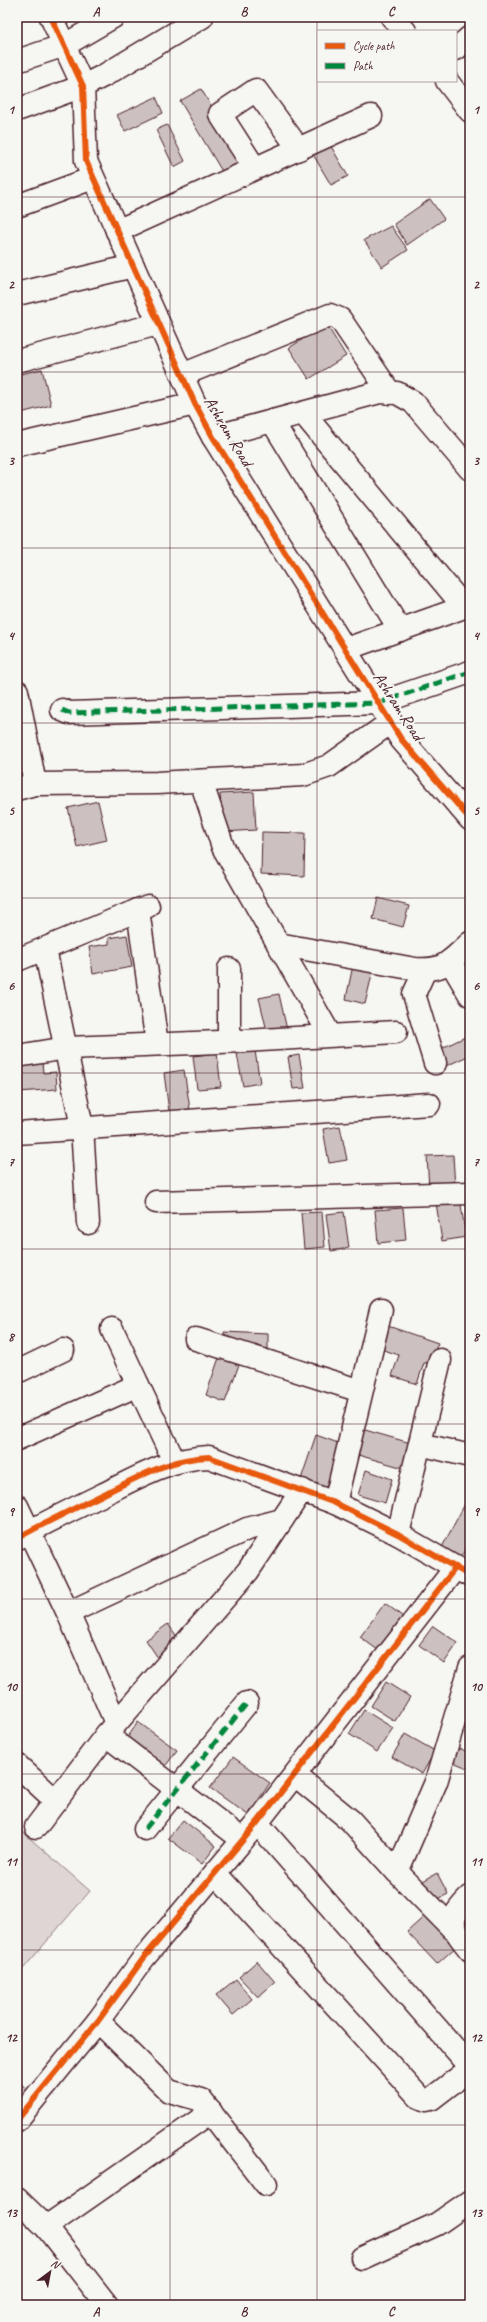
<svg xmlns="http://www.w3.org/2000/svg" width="487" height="2322" font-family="Caveat,sans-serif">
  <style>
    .green { fill: #ddd6d5; stroke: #947a80 }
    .building { fill: #ccc1c0; stroke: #4a1f2b }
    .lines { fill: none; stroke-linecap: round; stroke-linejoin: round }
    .minor-casing { stroke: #4a1f2b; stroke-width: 25 }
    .minor { stroke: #f6f6f2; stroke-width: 22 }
    .quiet { stroke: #00873e; stroke-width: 5; stroke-dasharray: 10 5; stroke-linecap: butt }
    .cycleway-casing { stroke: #f6f6f2; stroke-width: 8 }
    .cycleway { stroke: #e8590c; stroke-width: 6 }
    .grid { fill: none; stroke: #4a1f2b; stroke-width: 1; stroke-opacity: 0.55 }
    .labels { text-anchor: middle; stroke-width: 4; stroke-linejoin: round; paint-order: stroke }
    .street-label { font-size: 17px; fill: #4a1f2b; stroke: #f6f6f2 }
    .neatline { fill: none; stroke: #4a1f2b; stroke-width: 1.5 }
    .grid-label { font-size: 13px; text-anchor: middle; font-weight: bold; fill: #4a1f2b }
  </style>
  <rect width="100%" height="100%" fill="#f6f6f2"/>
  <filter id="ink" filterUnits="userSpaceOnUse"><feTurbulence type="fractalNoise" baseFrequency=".025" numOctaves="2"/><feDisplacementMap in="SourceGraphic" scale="8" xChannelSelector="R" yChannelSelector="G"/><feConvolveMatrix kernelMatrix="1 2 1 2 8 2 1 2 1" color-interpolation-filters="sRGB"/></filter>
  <g filter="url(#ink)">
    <path class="green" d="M17 1827 90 1891 17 1976Z"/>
    <g class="building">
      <path d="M201 89 247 166 226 178 180 101Z"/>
      <path d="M156 97 163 113 125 131 117 115Z"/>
      <path d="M167 125 185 161 174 167 156 130Z"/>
      <path d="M328 141 348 176 331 185 311 151Z"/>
      <path d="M430 199 444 219 407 245 394 224Z"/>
      <path d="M391 226 408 250 382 267 364 240Z"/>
      <path d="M326 324 346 356 309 379 289 348Z"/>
      <path d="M42 369 51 405 17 414V375Z"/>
      <path d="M254 792 256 830 223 832 220 794Z"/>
      <path d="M98 801 107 840 77 847 68 808Z"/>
      <path d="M262 832 305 833 304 876 261 874Z"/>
      <path d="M378 898 409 906 403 927 373 919Z"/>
      <path d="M127 935 132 967 93 974 89 947 109 944V938Z"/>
      <path d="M470 962V988L458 970Z"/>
      <path d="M353 965 373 970 365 1004 346 999Z"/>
      <path d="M279 994 287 1030 268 1035 259 998Z"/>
      <path d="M465 1037 470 1047V1055L446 1066 438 1050Z"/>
      <path d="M255 1051 260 1083 243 1086 237 1054Z"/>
      <path d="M217 1053 221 1087 197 1089 193 1056Z"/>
      <path d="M299 1055 305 1088 293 1089 288 1057Z"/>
      <path d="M42 1061 43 1073 56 1072 57 1089 19 1092 17 1064Z"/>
      <path d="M184 1070 190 1109 169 1112 164 1073Z"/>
      <path d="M340 1126 347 1160 329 1163 323 1129Z"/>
      <path d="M453 1155 455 1188 429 1189 427 1156Z"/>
      <path d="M460 1199 466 1237 442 1241 436 1203Z"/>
      <path d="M403 1208 406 1240 378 1243 375 1210Z"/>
      <path d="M322 1212 325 1247 304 1249 301 1213Z"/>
      <path d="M344 1212 349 1248 331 1251 326 1214Z"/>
      <path d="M385 1325 438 1343 430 1363H424L417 1384 392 1376 399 1355 378 1348Z"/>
      <path d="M224 1332 268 1334V1353L224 1345Z"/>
      <path d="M220 1355 240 1362 225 1402 206 1395Z"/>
      <path d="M358 1428 414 1444 407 1469 351 1453Z"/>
      <path d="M316 1435 341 1444 325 1491 300 1482Z"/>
      <path d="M366 1470 392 1479 385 1503 358 1495Z"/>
      <path d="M466 1502 470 1505V1540L460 1559 441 1549Z"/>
      <path d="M385 1603 407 1620 382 1653 360 1637Z"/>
      <path d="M168 1624 183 1645 160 1661 146 1640Z"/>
      <path d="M433 1626 458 1643 444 1663 419 1645Z"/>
      <path d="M386 1682 410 1697 395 1721 371 1706Z"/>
      <path d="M364 1710 393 1728 377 1752 349 1734Z"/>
      <path d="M138 1722 177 1750 162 1771 123 1744Z"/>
      <path d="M405 1734 435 1751 422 1774 392 1757Z"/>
      <path d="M459 1748 470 1753V1769L453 1762Z"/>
      <path d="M233 1757 270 1783 248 1815 210 1788Z"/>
      <path d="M183 1820 216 1846 202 1864 168 1838Z"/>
      <path d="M437 1873 448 1894 434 1901 423 1881Z"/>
      <path d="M428 1913 458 1945 437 1964 407 1932Z"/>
      <path d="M257 1961 275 1982 258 1997 239 1977Z"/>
      <path d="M236 1979 252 1999 233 2015 216 1995Z"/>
      <path d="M17 2079 27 2090 17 2100Z"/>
    </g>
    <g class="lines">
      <defs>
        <g id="minor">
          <path d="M51 17 83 86 86 161 195 404 213 437 401 739 470 819"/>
          <path d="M392 17 405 31"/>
          <path d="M456 49 470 37"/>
          <path d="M17 61 65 45 113 17"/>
          <path d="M447 81 470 111"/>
          <path d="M17 110 83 86 105 75 202 17"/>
          <path d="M254 167 220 114 256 90 299 149"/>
          <path d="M17 206 93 178"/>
          <path d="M117 231 371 116"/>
          <path d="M17 294 133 266"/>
          <path d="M17 361 158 324"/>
          <path d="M182 375 330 315 340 319 390 393"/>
          <path d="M303 413 464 607"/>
          <path d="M272 421 400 630"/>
          <path d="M213 437 380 392 397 393 413 402 470 469"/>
          <path d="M17 445 195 404"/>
          <path d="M346 649 470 605"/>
          <path d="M17 691 35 784"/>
          <path d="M62 710 69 713 379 703 470 672"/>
          <path d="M201 781 223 847 330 1035"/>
          <path d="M17 789 35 784 157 783 303 775 329 766 391 722"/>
          <path d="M138 910 157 1044"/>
          <path d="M278 944 415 969C445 971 449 962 470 943"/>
          <path d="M45 949 82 1127 88 1223"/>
          <path d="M17 960 148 906"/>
          <path d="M450 961 470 995"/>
          <path d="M425 970 414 994 435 1063"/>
          <path d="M229 1041V969"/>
          <path d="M17 1056 67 1048 245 1041 396 1032"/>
          <path d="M17 1133 429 1104"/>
          <path d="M156 1202 470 1193"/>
          <path d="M112 1329 138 1385"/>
          <path d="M196 1339 361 1391"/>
          <path d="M17 1372 63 1350"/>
          <path d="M17 1439 138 1385 174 1461"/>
          <path d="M420 1444 470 1456"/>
          <path d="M335 1503 381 1310"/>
          <path d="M17 1506 68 1613 116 1723"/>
          <path d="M398 1534 440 1360"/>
          <path d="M17 1538C45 1523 73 1509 102 1495 136 1478 170 1458 209 1457L335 1503 398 1534 470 1576"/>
          <path d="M68 1613 247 1529 282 1520"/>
          <path d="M106 1735 243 1840"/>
          <path d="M17 1765 56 1801"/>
          <path d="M295 1775 350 1820 397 1872 453 1929"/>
          <path d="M257 1823 470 2066"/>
          <path d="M36 1827 106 1735 248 1571 302 1490"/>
          <path d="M145 1829 247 1703"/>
          <path d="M397 1872 436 1782 470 1668"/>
          <path d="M215 1873 419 2097 426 2100 431 2099 470 2069"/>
          <path d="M470 1897C446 1921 451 1926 470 1950"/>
          <path d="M98 2021 169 2091 201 2100 266 2184"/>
          <path d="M17 2120 98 2021 143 1959 257 1823 456 1567"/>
          <path d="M17 2199 46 2227 107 2305"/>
          <path d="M46 2227 211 2112"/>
          <path d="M362 2258 437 2224 470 2201"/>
        </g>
      </defs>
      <use href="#minor" class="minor-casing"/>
      <use href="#minor" class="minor"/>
      <g class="quiet">
        <path d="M62 710 69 713 379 703 470 672"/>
        <path d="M145 1829 247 1703"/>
      </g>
      <defs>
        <g id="cycleway">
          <path d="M51 17 83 86 86 161 195 404 213 437 401 739 470 819"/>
          <path d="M17 1538C45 1523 73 1509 102 1495 136 1478 170 1458 209 1457L335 1503 398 1534 470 1576"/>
          <path d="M17 2120 98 2021 143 1959 257 1823 456 1567"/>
        </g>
      </defs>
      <use href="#cycleway" class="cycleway-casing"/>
      <use href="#cycleway" class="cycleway"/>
    </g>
  </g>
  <path class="grid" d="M170 17V2305M317 17V2305M17 197H470M17 372H470M17 548H470M17 723H470M17 898H470M17 1073H470M17 1249H470M17 1424H470M17 1599H470M17 1774H470M17 1950H470M17 2125H470"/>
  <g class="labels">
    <g class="street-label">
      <text transform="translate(229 431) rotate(59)" y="6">Ashram Road</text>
      <text transform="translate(399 706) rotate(57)" y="6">Ashram Road</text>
    </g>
  </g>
  <rect width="487" height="2322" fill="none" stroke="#f6f6f2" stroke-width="44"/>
  <rect x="317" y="30" width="140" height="52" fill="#f6f6f2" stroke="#b1a0a2"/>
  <rect x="325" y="43" width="20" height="6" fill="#e8590c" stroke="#b1a0a2"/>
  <text x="353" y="50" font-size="12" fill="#4a1f2b">Cycle path</text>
  <rect x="325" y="63" width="20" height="6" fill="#00873e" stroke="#b1a0a2"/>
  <text x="353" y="70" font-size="12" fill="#4a1f2b">Path</text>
  <g transform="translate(50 2272) rotate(32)" stroke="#f6f6f2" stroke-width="3" paint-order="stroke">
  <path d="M0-3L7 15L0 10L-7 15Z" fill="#4a1f2b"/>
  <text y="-6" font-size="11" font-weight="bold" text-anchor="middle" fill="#4a1f2b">N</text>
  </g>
  <rect x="22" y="22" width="443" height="2278" class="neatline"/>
  <g class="grid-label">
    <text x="96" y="16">A</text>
    <text x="244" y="16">B</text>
    <text x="391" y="16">C</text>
    <text x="11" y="114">1</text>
    <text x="476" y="114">1</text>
    <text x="11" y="289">2</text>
    <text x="476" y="289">2</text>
    <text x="11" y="465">3</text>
    <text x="476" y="465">3</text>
    <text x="11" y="640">4</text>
    <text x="476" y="640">4</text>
    <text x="11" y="815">5</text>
    <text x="476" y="815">5</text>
    <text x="11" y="990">6</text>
    <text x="476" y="990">6</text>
    <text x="11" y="1166">7</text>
    <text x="476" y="1166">7</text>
    <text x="11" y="1341">8</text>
    <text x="476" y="1341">8</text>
    <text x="11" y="1516">9</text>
    <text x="476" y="1516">9</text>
    <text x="11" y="1691">10</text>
    <text x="476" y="1691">10</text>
    <text x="11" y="1866">11</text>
    <text x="476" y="1866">11</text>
    <text x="11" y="2042">12</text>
    <text x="476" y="2042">12</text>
    <text x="11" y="2217">13</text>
    <text x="476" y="2217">13</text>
    <text x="96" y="2316">A</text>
    <text x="244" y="2316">B</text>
    <text x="391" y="2316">C</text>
  </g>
</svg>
